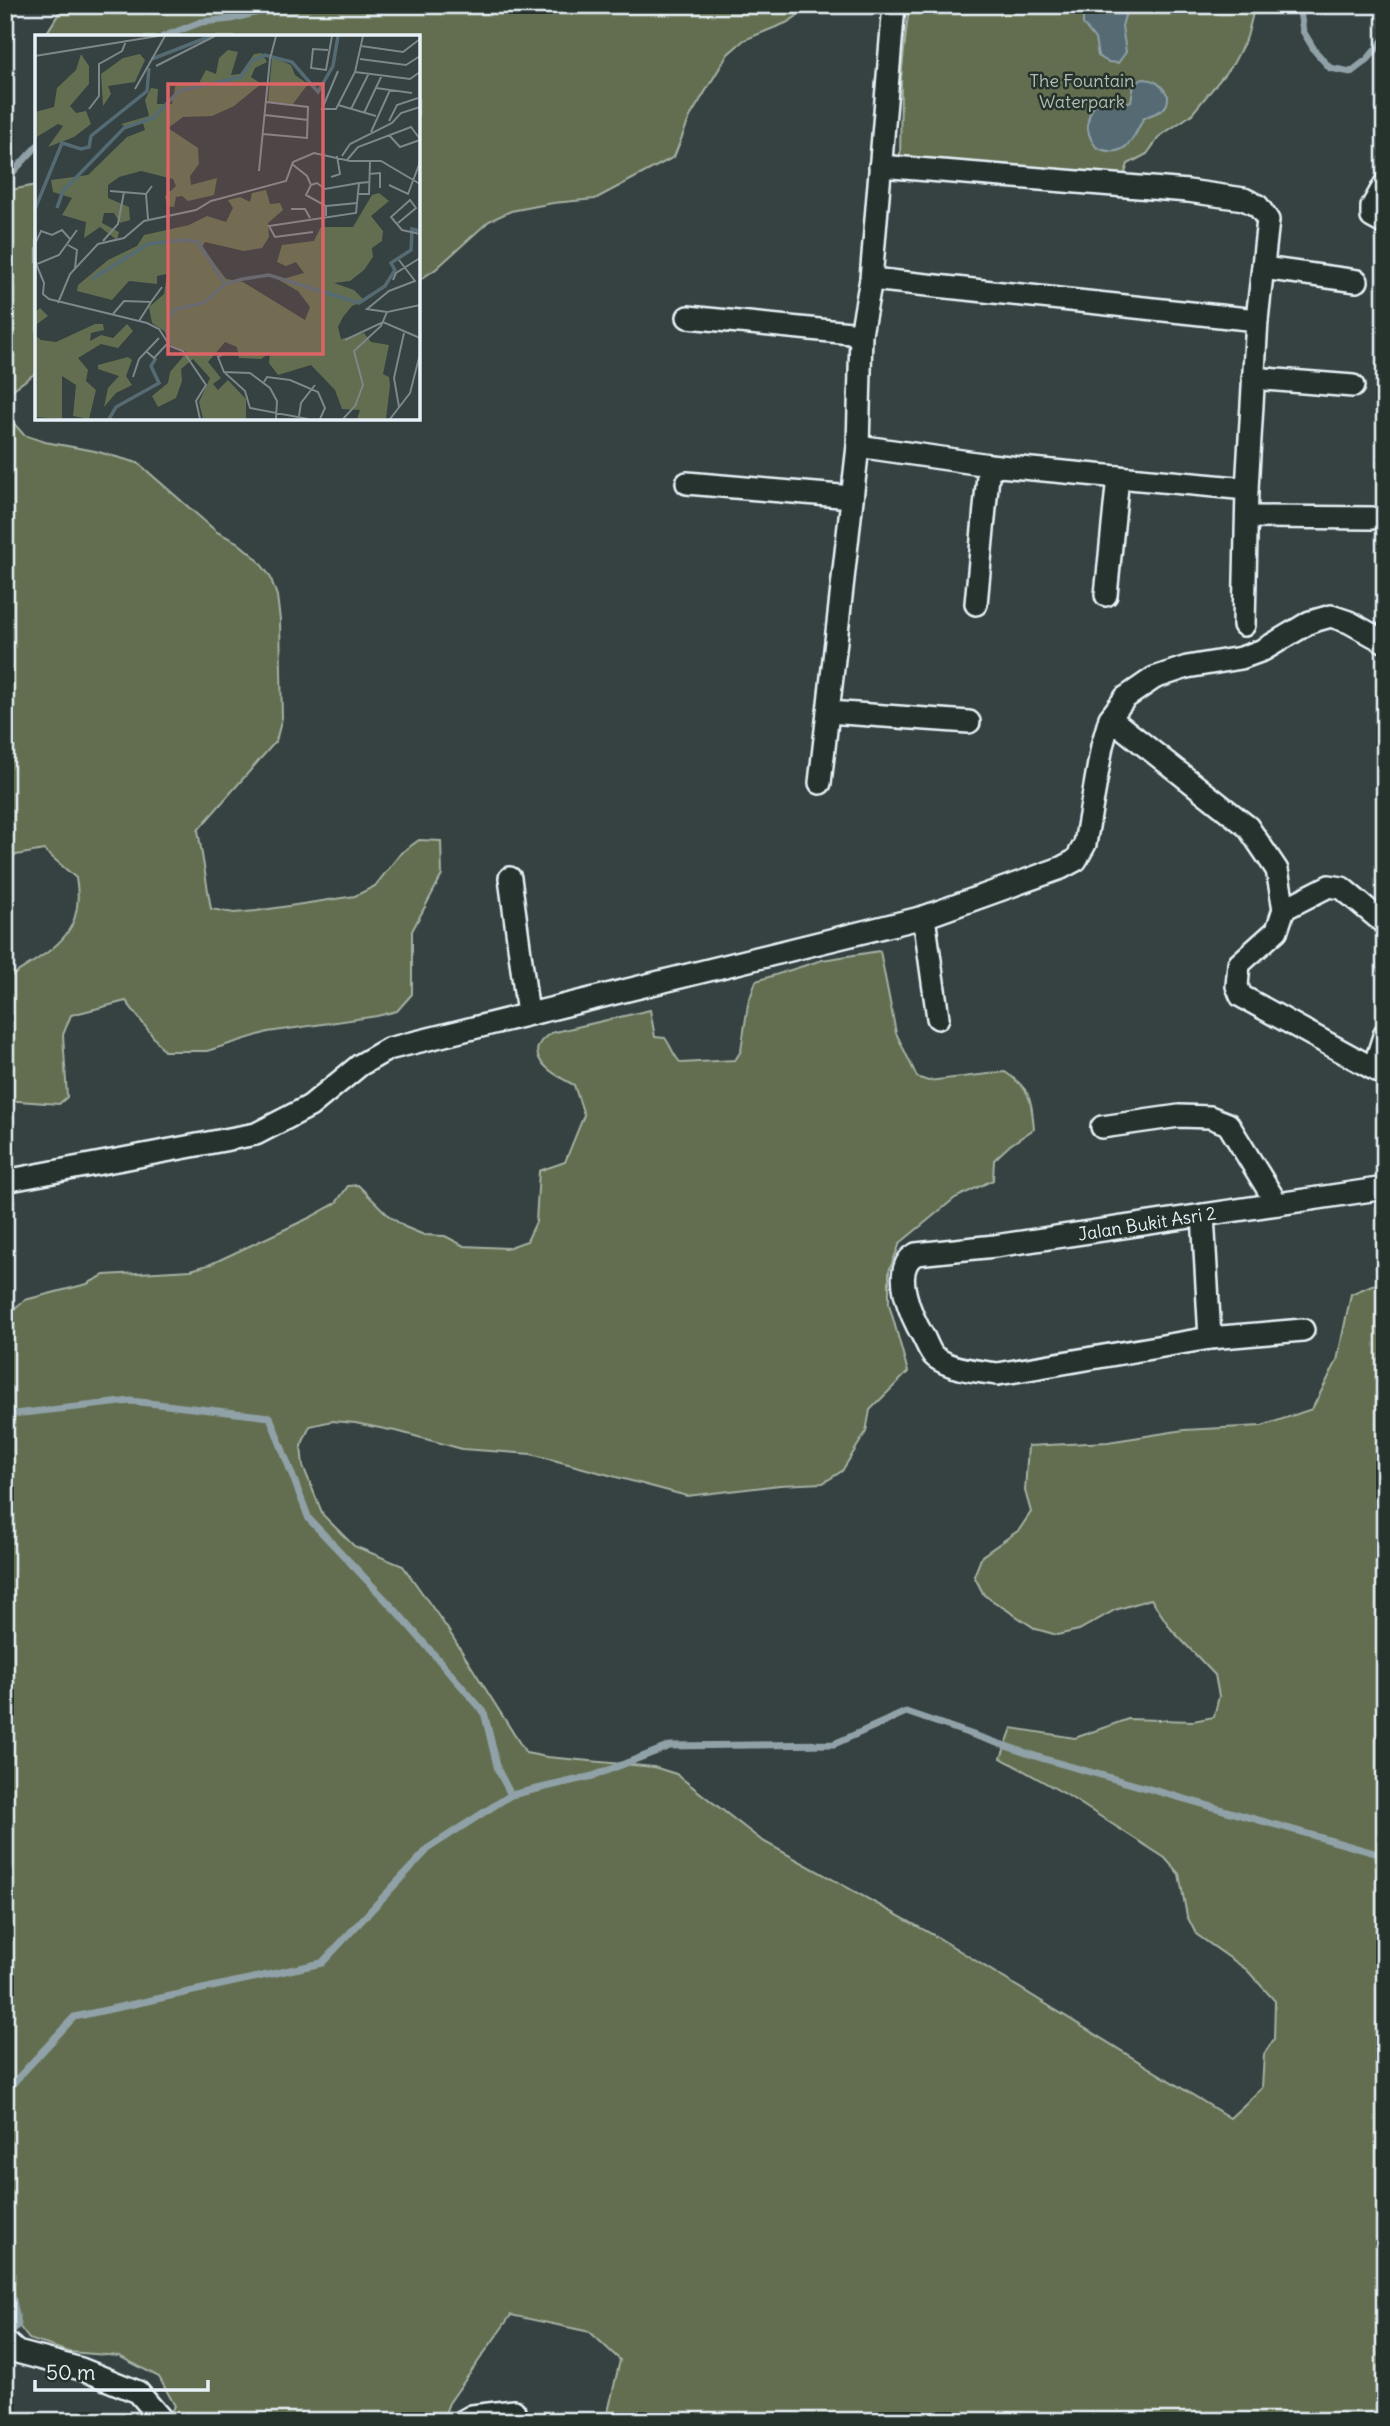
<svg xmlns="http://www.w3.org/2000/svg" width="1390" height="2426" font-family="Delius,sans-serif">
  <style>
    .green { fill: #626e4f; stroke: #a5b0a4; stroke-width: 2 }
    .water { fill: #556b73; stroke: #90a1a8; stroke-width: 2 }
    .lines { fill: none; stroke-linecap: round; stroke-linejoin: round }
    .stream { stroke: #90a1a8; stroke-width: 7 }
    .street-casing { stroke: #e8f1f8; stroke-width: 26 }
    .street { stroke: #26332d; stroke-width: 21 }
    .labels { text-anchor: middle; stroke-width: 5; stroke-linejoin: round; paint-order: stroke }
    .park-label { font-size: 18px; fill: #b2bdb4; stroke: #26332d }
    .street-label { font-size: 18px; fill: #e8f1f8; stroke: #26332d }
    .inset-river { fill: none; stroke: #556b73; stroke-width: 3.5 }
    .inset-road { fill: none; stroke: #7d878a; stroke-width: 2 }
    .view { fill: #db6466; fill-opacity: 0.15; stroke: #db6466; stroke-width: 3.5 }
    .inset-edge { fill: none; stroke: #e8f1f8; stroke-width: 3.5 }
  </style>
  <rect width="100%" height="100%" fill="#364141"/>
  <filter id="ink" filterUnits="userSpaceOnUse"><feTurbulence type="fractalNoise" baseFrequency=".0143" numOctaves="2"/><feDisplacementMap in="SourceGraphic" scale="14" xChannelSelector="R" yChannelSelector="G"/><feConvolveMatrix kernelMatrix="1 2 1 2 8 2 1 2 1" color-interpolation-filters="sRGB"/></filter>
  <g filter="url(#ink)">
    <g class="green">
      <path d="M64 5H825L804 12 786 23 744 40 728 54 690 117 674 157 595 199 553 203 511 211 489 221 436 269 418 281V37H50L48 31Z"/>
      <path d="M909 5H1255L1247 37 1233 64 1191 115 1160 136 1147 154 1128 164 1123 179 900 164 901 78Z"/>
      <path d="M37 185V372L5 395V191Z"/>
      <path d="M5 405 9 418 24 435 45 442 95 451 138 463 217 532 237 542 256 558 270 576 277 596 280 620 282 718 276 741 198 830 211 909 234 913 256 911 355 896 375 886 401 853 419 840 441 841 442 875 412 931V994L397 1011 377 1016 268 1032 207 1051H164L126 1001 71 1015 63 1035 67 1097 59 1104 5 1100V980C48 951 87 938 76 878L44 850 5 857Z"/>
      <path d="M880 951 896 1033 917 1077 928 1081 1005 1072C1032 1090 1031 1099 1034 1129L1010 1145 994 1160 993 1180 955 1198 900 1243 889 1271V1304L908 1372 870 1410 866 1432 842 1471 823 1483 780 1485 687 1496 531 1454 462 1449 400 1432 355 1423 332 1421 310 1426 301 1446 303 1466 323 1515 354 1546 403 1566 447 1628 526 1753 547 1757 654 1767 676 1774 761 1840 939 1938 1230 2118 1262 2088 1264 2054 1274 2039 1275 2001 1247 1970 1196 1934 1187 1916 1179 1874 1165 1858 1067 1795 1001 1758 1012 1728 1075 1738 1128 1719 1193 1721 1214 1717 1219 1696 1215 1675 1171 1629 1151 1599 1115 1610 1079 1630 1057 1635 1036 1629 984 1595 974 1576 982 1556 1019 1530 1031 1512 1025 1491 1028 1446 1108 1442 1184 1430 1262 1426 1312 1409 1337 1361 1351 1294 1372 1285 1385 1283V2421H924L922 2411 877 2421H606L620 2360 590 2332 511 2315 449 2403 442 2421H163L175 2406 159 2377 119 2356 69 2352 29 2339 5 2308V1316L25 1300 87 1284 104 1275 191 1270 211 1264 309 1218 336 1203 348 1186 358 1185 389 1216 405 1227 424 1235 445 1236 464 1246 507 1248 527 1241 536 1222 539 1171 565 1162 584 1115 574 1085C554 1075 517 1054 551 1033L650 1010 655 1037 665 1038C672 1047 673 1056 681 1063L735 1060 741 1051 748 1004 756 981 822 960Z"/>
    </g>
    <g class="water">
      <path d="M1090 5H1103L1105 12 1110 14 1120 7 1127 9 1122 26 1126 52 1118 63 1108 62 1098 56 1095 39 1083 24V12Z"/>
      <path d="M1142 79C1155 79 1162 85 1168 96 1169 113 1153 112 1143 119 1133 140 1124 161 1096 147 1082 129 1087 111 1102 95L1127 103 1131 101 1134 85Z"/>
    </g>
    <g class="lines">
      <g class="stream">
        <path d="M1299 5 1303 31 1315 51 1330 68 1351 72 1368 59 1385 38"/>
        <path d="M163 37 201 22 231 19 286 5"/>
        <path d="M5 181 37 146"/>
        <path d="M5 1415 131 1401 270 1417 309 1519 397 1612 484 1712 498 1770 511 1795"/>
        <path d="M5 2092 74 2017 322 1963 430 1847 511 1795 593 1776 670 1746 834 1744 906 1712 1041 1758 1385 1856"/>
        <path d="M5 2264 18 2324 6 2338"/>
      </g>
      <defs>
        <g id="street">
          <path d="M1385 184 1372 207V217L1385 224"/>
          <path d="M1263 268 1357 281"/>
          <path d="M871 279 1257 320"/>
          <path d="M688 317 861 334"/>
          <path d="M1253 378 1353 386"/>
          <path d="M858 446 989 465 1247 489 1257 320 1268 220 1258 206 1244 199 1188 191 880 166"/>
          <path d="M687 483 852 497"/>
          <path d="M1247 517 1372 518"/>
          <path d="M1106 595 1118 477"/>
          <path d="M976 604 989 465"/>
          <path d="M1244 625 1247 489"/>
          <path d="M828 712 969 722"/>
          <path d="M1110 718 1248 827 1277 870 1284 909 1277 930 1239 964 1237 986 1241 996 1385 1075"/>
          <path d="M820 783 858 446 861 334 871 279 894 5"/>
          <path d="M510 878 528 1014"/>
          <path d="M1284 909 1329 886 1342 888 1385 924"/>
          <path d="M924 917 938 1018"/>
          <path d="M1374 1067 1385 1033"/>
          <path d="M1102 1127 1179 1116 1210 1117 1228 1124 1277 1204"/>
          <path d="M5 1181 256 1134 310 1106 360 1065 388 1049 924 917 1061 868 1076 860 1085 844 1102 746 1110 718 1125 698 1154 678 1187 667 1241 658 1263 650 1310 622 1331 616 1349 622 1385 642"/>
          <path d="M1203 1215 1210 1338"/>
          <path d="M1303 1330 1210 1338 998 1374C978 1371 952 1370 935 1357 930 1353 927 1344 924 1338 912 1318 889 1269 916 1254L995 1246 1385 1188"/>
          <path d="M5 2341 17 2352 81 2369 138 2392 163 2421"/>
          <path d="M463 2421 472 2416 514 2411"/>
        </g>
      </defs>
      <use href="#street" class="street-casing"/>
      <use href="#street" class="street"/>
    </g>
  </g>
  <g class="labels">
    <g class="park-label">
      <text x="1082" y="87">The Fountain<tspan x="1082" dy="21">Waterpark</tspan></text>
    </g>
    <g class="street-label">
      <text transform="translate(1147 1224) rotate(-9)" y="6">Jalan Bukit Asri 2</text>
    </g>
  </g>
  <g transform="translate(35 35)">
    <rect width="385" height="385" fill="#364141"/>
    <path d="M193 15 203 17 196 40 205 39 219 19 227 18 232 27 220 33 216 42 226 49 199 71 177 81 148 82 133 93 163 113 164 129 155 141 156 150 182 143 179 160 153 166 147 161 141 162 139 172 132 171 130 161 141 151 138 144 106 136 84 142 73 150V163L94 172 95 185 85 188 79 178H69L67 188 84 197 82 205 65 192 49 203 51 187 27 180 37 163 18 157 16 145 53 140 92 102 110 95 108 88 92 93 86 89 114 81 110 65 116 53 123 54 122 69H137L141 48H164L171 35 181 39 184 23ZM46 19 54 31V49L35 71 41 78 51 76 56 89 39 102 13 112 28 91 23 89 0 103V77L19 72 22 53 41 35ZM105 19 110 25 100 47 73 51 76 59 68 71 66 39 88 23ZM237 22 256 30 260 40 273 49 258 69 233 67ZM231 155 235 169 245 168 248 175 233 188 234 202 227 213 209 216 170 207 167 212 191 244 208 247 270 285 275 272 263 256 244 245 269 238 261 227 251 231 242 227 247 210 279 206 286 192H318L337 160 344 158 354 166 336 181 348 196 347 206 337 213 338 222 329 235 315 246 299 248 319 255 330 266 317 271 308 282 303 292 306 304 329 298 336 307 354 310 348 339 354 342 355 351 351 384H322L325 375 307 374 300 355 276 330 243 340 234 328 235 318 226 324 204 323 202 312 190 307 173 327 186 343 178 349 183 355 193 345 211 364V384H168L164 367 175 343 158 324 146 334 147 346 141 363 123 372 117 361 133 348 135 337 152 317 136 310 129 296 117 288 114 272 129 259 132 239 122 241V249L94 246 77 265 42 256 43 250 73 225 102 211 109 200 154 190 172 181 191 187 198 173 193 165 205 162 215 167 217 158ZM5 273 13 281 2 289 1 301 6 305 21 307 60 289H68L69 295 56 298 55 306 66 300 78 303 92 289 98 296 83 313 66 309 43 323 53 335 51 346 61 355 54 384 38 381 41 350 27 341V384L0 382V277ZM93 322 97 325 91 341 97 350 81 358 69 372 73 353 84 341 63 334V330Z" fill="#626e4f"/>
    <path class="inset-river" d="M117 24 176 1M22 173 28 156 89 93 118 83 144 56 206 42 217 26 230 20 257 27 283 57 298 31 303 1M0 174 27 108 46 114 54 112 56 101 112 56 114 33M57 244 113 209 147 205 163 207 190 249M134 309 133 283 141 274 169 268 190 249 208 244 234 240 324 268 350 251 360 235 356 228 376 215 377 194 385 196M74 384 81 372 124 348 116 331 121 323"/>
    <path class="inset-road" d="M326 11 368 17 385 4M293 15 278 14 276 33 291 35 297 1M0 21 123 1M325 24 371 30 385 21M121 31 180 1M303 36 287 74H301L320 37 328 1M320 37 375 44 385 37M341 53 377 58M100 54 130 1M303 70 341 81M54 74 64 61V29L87 16 91 6M316 74 334 38M329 78 347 40M230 80 273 85M354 86 362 70 383 63M336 97 355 55M228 99 272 103 273 72 231 67M354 100 365 112 385 105M307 121 315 109 357 88 366 78 385 72M312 125 323 112 376 92 385 104M257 129 272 141 276 150 271 160 291 171V181M224 136 235 24 241 1M334 139 345 138V153M296 142 305 139 302 121M276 150 282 148 290 154 324 148M354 150 373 159 385 127M75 156 111 159M324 159H334L335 126M291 171 322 168 324 148 335 147M256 174H270L275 183M113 184 111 159 117 151M363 188 381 173 375 165 356 182 367 195 385 199M278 197 240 202 234 191 321 178 322 168M68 206 83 189 89 157M0 209 6 196 17 200 27 195 35 204M33 210 42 215 40 233M0 226 9 248 8 259 14 264 112 288 124 294 135 311 148 316 171 350 161 366 165 384M2 229 24 220 42 195M358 245 361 238 385 223M23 268 35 239 63 209 89 203 109 186 161 175 176 166 251 146 258 127 279 118 315 126H346L385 149M352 277 332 274 354 256 380 246 364 225M78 279 89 266 116 267 127 252M104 286 116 267M310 305 348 287 385 303M111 316 119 323 132 309M190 318 183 322 189 337 215 338 235 353 242 366 241 384M189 337 210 356 215 373 273 384M98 342 104 324 124 303M229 347 232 342 255 345 283 357 290 373 285 384M364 372 359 343 369 298M264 381 266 368 280 350M308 384 320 371 328 350 319 316 346 291 352 277 385 270M355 384 375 358 385 319"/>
    <path class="view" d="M133 49H288V319H133Z"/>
    <rect width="385" height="385" class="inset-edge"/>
  </g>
  <rect width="1390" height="2426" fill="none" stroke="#26332d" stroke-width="28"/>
  <rect x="14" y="14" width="1362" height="2398" fill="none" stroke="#e8f1f8" stroke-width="2.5" filter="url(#ink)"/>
  <path d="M35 2380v10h173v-10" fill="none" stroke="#e8f1f8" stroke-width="3.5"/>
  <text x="46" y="2380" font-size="21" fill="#e8f1f8" stroke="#26332d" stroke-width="5" paint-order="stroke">50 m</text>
</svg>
